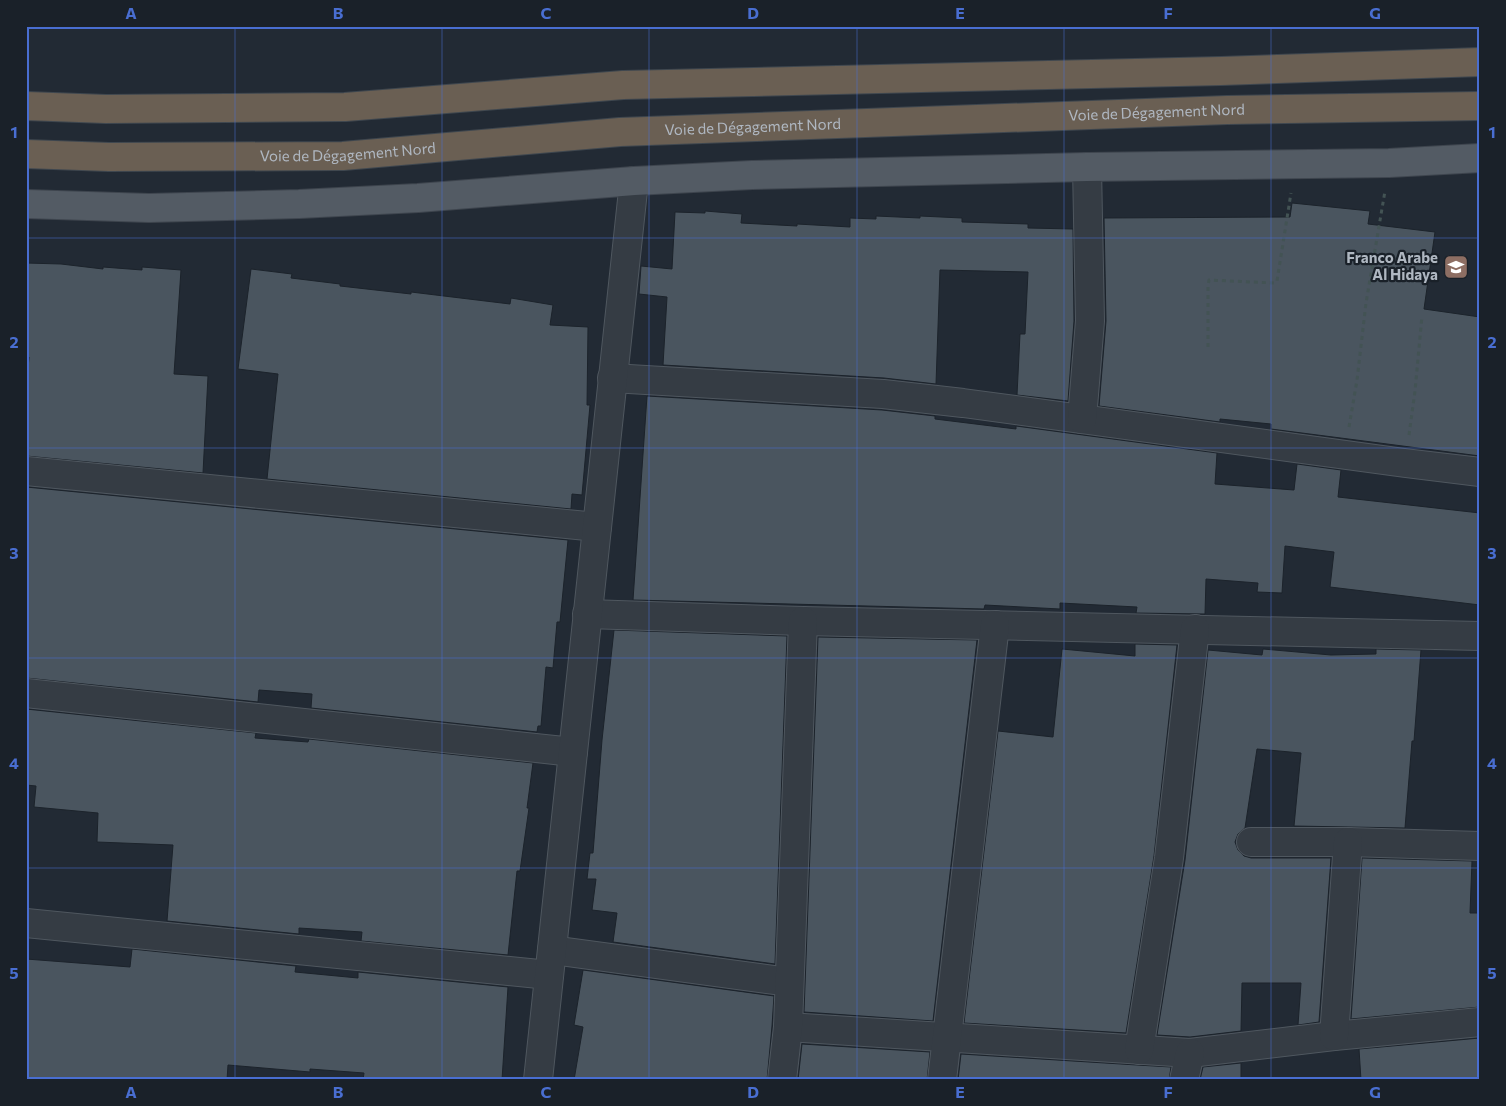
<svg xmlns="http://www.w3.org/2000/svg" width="1506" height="1106" font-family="Commissioner,sans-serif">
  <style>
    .building { fill: #4a555f; stroke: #1c232b }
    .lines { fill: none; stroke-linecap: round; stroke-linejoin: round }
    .minor-casing { stroke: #4f575f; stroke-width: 30 }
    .major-casing { stroke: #3e454e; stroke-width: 30 }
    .highway-casing { stroke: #3f474f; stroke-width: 30 }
    .path { stroke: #435354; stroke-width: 3; stroke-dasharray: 4 4; stroke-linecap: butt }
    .minor { stroke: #353c44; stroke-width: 28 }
    .major { stroke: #535b64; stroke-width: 28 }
    .highway { stroke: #6a5f53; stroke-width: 28 }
    .grid { fill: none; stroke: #496ed1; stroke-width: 1; stroke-opacity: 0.55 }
    .labels { text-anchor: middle; stroke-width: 4.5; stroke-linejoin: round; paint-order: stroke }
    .street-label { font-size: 15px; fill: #afb7c1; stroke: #1a2129 }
    .poi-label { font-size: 15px; font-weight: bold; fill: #afb7c1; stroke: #1a2129; text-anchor: end }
    .neatline { fill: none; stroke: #496ed1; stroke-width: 2 }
    .grid-label { font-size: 16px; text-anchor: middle; font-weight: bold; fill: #496ed1 }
  </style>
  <rect width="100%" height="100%" fill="#222a34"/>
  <g class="building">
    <path d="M1292 203 1370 211 1368 224 1435 232 1424 309 1480 317V456L1271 429V424L1220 419V422L1099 406 1106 321 1104 218 1290 217Z"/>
    <path d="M705 211 742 214 741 223 797 226V224L850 227V218L876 219V216L920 218V216L962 218V222L1028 224V228L1073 229 1074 321 1068 401 1017 395 1020 334H1025L1028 272 940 270 936 384 884 378 663 365 667 297 639 294 641 266 672 269 675 212 705 213Z"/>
    <path d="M26 263 61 264 103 269V267L142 270V267L181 270 174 374 208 376 203 473 26 456V392L29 357H26Z"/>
    <path d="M251 269 292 274 291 278 340 284V286L411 294V292L510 304 511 298 553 305 550 325 588 327 587 405H590L582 495 572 494 571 509 267 479 278 374 238 369Z"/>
    <path d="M647 396 882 410 935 416V419L1016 429V426L1217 453 1215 484 1294 490 1297 464 1341 470 1338 497 1480 513V605L1330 587 1334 552 1285 546 1282 593 1257 592 1258 583 1206 579 1205 614 1136 613 1137 607 1060 603V609L985 605 984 609 633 600Z"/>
    <path d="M26 487 568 540 560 622H557L553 668 546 667 541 726H538L537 732 311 708 312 694 259 690 258 702 26 678Z"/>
    <path d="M614 630 787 636 775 964 613 942 617 913 592 910 596 879H587L590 853H593L602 740Z"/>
    <path d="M818 637 977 640 933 1021 804 1012Z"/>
    <path d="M1135 644 1177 645 1154 856 1126 1033 964 1023 998 731 1053 737 1062 649 1135 656Z"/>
    <path d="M1263 649 1331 655 1376 654V649L1421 650 1414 741H1412L1405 828 1294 826 1301 753 1257 749 1245 828 1238 834 1235 842 1238 850 1244 856 1251 858H1331L1319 1022 1298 1025 1301 983H1242L1241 1031 1190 1037 1157 1035 1185 860 1208 650 1262 655Z"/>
    <path d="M26 709 256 733 255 738 308 742 309 739 533 763 527 808H529L520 871H517L508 955 361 941 362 932 299 928V934L167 921 173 845 97 842 98 813 34 807 36 786 26 785Z"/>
    <path d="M1362 858 1472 861 1470 913H1480V1007L1351 1019Z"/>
    <path d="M132 949 296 966 295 972 358 978V972L508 987 502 1080H363L364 1073 310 1069V1072L228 1065 227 1080H26V959L130 967Z"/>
    <path d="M583 970 774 996 772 1026 767 1080H574L583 1027 574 1025Z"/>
    <path d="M1480 1038V1080H1361L1359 1049Z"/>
    <path d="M802 1044 930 1052 927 1080H798Z"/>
    <path d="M961 1054 1137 1065 1171 1067 1169 1080H958Z"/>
    <path d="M1241 1063V1080H1200L1203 1067Z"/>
  </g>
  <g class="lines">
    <defs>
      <g id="minor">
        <path d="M612 378 883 394 963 403 1405 463 1480 472"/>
        <path d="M1082 419 1090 321 1087 167"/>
        <path d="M26 471 597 527"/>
        <path d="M587 614 803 621 1480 636"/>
        <path d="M26 693 573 752"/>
        <path d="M1251 842H1348L1480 846"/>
        <path d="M26 923 549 975"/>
        <path d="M552 950 789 982"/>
        <path d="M788 1027 1190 1053 1334 1036 1480 1022"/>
        <path d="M1334 1036 1348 842"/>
        <path d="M1139 1050 1169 858 1195 629"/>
        <path d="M538 1080 634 181"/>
        <path d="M782 1080 788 1027 803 621"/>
        <path d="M942 1080 995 625"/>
        <path d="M1184 1080 1190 1053"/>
      </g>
      <path id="major" d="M26 204 149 208 299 204 418 198 634 181 752 175 1087 167 1389 163 1480 158"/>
      <g id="highway">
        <path d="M26 106 106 109 345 107 623 85 1221 71 1480 62"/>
        <path id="s1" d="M26 154 109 157 343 156 620 132 1227 110 1480 106"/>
      </g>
    </defs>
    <use href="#minor" class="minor-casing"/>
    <use href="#major" class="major-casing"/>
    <use href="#highway" class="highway-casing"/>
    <g class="path">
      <path d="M1208 347V286L1209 280 1274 283 1277 281 1291 193"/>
      <path d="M1349 427 1357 380 1366 303 1385 191"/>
      <path d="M1409 435 1415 391 1422 316"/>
    </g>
    <use href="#minor" class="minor"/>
    <use href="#major" class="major"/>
    <use href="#highway" class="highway"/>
  </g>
  <path class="grid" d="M235 26V1080M442 26V1080M649 26V1080M857 26V1080M1064 26V1080M1271 26V1080M26 238H1480M26 448H1480M26 658H1480M26 868H1480"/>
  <defs>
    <symbol id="school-square" viewBox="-11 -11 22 22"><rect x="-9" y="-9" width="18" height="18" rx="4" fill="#8d6e63" stroke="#1a2129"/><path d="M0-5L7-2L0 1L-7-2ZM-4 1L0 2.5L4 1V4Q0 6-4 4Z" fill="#fff"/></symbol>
  </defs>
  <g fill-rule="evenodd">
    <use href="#school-square" x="1442" y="253" width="28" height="28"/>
  </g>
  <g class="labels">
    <g class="street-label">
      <text dy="5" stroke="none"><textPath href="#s1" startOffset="1132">Voie de Dégagement Nord</textPath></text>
      <text dy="5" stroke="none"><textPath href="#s1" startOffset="728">Voie de Dégagement Nord</textPath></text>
      <text dy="5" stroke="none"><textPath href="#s1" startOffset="322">Voie de Dégagement Nord</textPath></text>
    </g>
    <g class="poi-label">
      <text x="1438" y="263">Franco Arabe<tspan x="1438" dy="17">Al Hidaya</tspan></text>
    </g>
  </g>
  <rect width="1506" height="1106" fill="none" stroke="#1a2129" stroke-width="55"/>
  <rect x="28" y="28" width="1450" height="1050" class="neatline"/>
  <g class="grid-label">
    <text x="131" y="19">A</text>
    <text x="338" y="19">B</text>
    <text x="546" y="19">C</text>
    <text x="753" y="19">D</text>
    <text x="960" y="19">E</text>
    <text x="1168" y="19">F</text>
    <text x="1375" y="19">G</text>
    <text x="14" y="138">1</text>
    <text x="1492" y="138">1</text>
    <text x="14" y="348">2</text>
    <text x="1492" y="348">2</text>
    <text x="14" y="559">3</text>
    <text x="1492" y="559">3</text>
    <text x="14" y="769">4</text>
    <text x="1492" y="769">4</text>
    <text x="14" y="979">5</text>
    <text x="1492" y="979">5</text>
    <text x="131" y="1098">A</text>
    <text x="338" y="1098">B</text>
    <text x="546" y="1098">C</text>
    <text x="753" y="1098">D</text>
    <text x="960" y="1098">E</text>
    <text x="1168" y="1098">F</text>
    <text x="1375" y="1098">G</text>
  </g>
</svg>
